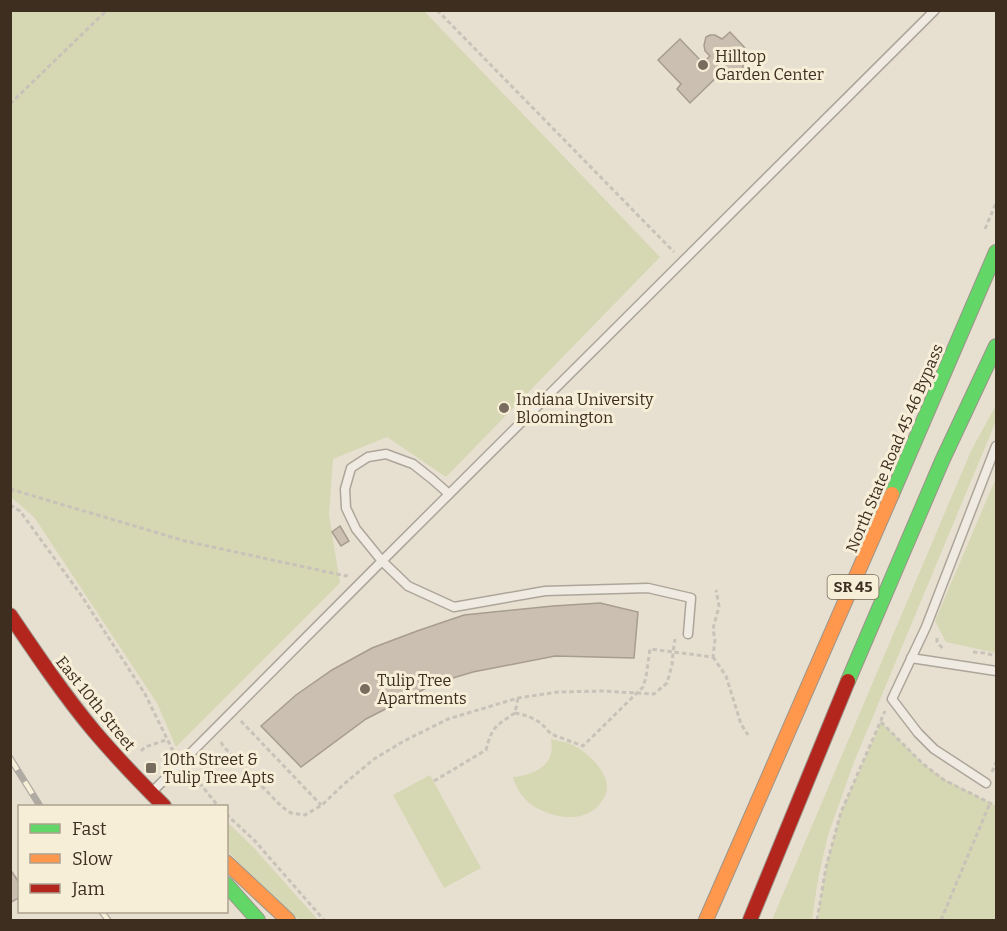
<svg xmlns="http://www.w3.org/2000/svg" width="1007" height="931" font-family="Bitter,serif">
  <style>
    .green { fill: #d6d7b3 }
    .building { fill: #cbbfb2; stroke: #a89c90; stroke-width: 1.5 }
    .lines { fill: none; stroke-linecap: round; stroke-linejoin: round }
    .lane-casing { stroke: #ada599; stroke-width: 11 }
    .fast-casing { stroke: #9c958a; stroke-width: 16 }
    .slow-casing { stroke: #9c958a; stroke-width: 16 }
    .jam-casing { stroke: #9c958a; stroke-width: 16 }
    .path { stroke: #c8c2b9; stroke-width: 3; stroke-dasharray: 4.5 3; stroke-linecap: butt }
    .lane { stroke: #efebe3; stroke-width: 8 }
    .fast { stroke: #63d668; stroke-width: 14 }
    .slow { stroke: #ff974d; stroke-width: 14 }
    .jam { stroke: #b3261e; stroke-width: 14 }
    .rail-casing { stroke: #afaaa2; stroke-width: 7 }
    .rail { stroke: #f7eed8; stroke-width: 4.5; stroke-dasharray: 14; stroke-linecap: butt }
    .poi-dot { fill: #786c5e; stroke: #f7eed8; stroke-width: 2 }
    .labels { text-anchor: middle; stroke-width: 6; stroke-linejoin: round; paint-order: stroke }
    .shield { fill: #f7eed8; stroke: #756857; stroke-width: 1.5 }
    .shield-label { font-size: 15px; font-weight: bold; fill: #3d2e20 }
    .poi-label { font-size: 16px; fill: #3d2e20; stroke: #f7eed8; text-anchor: start }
    .street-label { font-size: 16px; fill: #3d2e20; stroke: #f7eed8 }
  </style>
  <rect width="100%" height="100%" fill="#e7e0d1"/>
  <g class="green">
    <path d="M10 11H424L660 257 446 477 387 437 333 459 329 515 340 583 176 747 157 703 34 517 11 497Z"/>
    <path d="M996 405V421L854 762 828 835 818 879 812 920H772L971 451Z"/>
    <path d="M996 478V653L946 642 935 621Z"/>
    <path d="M881 722 922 763 944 779 996 806V920H817L826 867 841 812Z"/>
    <path d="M551 739C558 741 567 742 573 745 588 753 607 770 607 788 607 794 603 800 599 805 585 821 560 819 543 811 528 805 517 793 513 777 535 775 556 765 551 739Z"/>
    <path d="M430 775 481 868 444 888 393 795Z"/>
    <path d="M226 821 254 848 318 920H299L227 851Z"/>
  </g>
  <g class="building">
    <path d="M730 32 746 49 738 57 743 62V68L739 73 732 76H726L722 72 690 103 677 89 681 84 658 60 680 39 703 63 710 56 705 51 704 45 706 37 710 35H715L722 39Z"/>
    <path d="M340 526 349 541 341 546 332 532Z"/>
    <path d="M600 603 638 612 634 658 555 656 473 672 436 683 366 719 301 767 261 726 296 695 332 670 372 648 417 631 464 615 553 606Z"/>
    <path d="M10 869 20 884V897L10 903Z"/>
  </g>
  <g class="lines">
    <defs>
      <g id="lane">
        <path d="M449 494 432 479 413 464 386 454 368 457 351 468 345 489 346 508 356 529 382 561 408 586 454 607 545 591 648 588 691 598 688 634"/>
        <path d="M911 658 996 671"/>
        <path d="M986 783 934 749 918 733 892 699 926 627 996 446"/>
        <path d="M152 792 382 561 935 10"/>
      </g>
      <g id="fast">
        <path d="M892 494 996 252"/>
        <path d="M848 681 942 461 996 346"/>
        <path d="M226 884 258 920"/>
      </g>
      <g id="slow">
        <path d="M226 862 288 920"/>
        <path d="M706 920 892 494"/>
      </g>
      <g id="jam">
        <path d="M10 615C37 655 64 695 94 731 116 757 140 782 164 806"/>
        <path d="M750 920 848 681"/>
      </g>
    </defs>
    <use href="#lane" class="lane-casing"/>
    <use href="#fast" class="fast-casing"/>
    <use href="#slow" class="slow-casing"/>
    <use href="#jam" class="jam-casing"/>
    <g class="path">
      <path d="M437 10 674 252"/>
      <path d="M10 104 107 10"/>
      <path d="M985 229 996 203"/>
      <path d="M10 489 185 541 346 576 349 574"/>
      <path d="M10 505 20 511 81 595 145 694 174 753"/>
      <path d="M937 638V642L944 650"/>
      <path d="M973 652 985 653 996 656"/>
      <path d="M713 657 726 676 741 724 748 735"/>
      <path d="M515 713 528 716 541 723 551 734 583 746 643 687 646 677 650 649 673 652 675 639"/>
      <path d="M241 721 321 805"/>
      <path d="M881 722 922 763 944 780 996 806"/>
      <path d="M221 742 223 746 282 807 291 813 305 815 322 805 344 784 374 759 404 741 448 719 518 698 558 692 602 691 654 694 667 683 672 665 673 652 713 657 715 640 713 629 719 606 716 590"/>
      <path d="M141 751 145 747 166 740"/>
      <path d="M190 771 218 806"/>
      <path d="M992 772 996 762"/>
      <path d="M434 781 486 750C492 727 495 726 515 713L518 698"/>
      <path d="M226 814 254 840 324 920"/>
      <path d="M817 920 826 867 841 812 885 711"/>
      <path d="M941 920 990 803"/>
    </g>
    <use href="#lane" class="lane"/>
    <use href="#fast" class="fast"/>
    <use href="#slow" class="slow"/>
    <use href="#jam" class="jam"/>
    <defs>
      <g id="rail">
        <path d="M10 758 40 806"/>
        <path d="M102 912 108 920"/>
      </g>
    </defs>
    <use href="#rail" class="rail-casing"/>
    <use href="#rail" class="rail"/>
  </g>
  <g class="poi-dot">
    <circle cx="703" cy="65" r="6"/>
    <circle cx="504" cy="408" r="6"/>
    <circle cx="365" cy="689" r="6"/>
    <rect x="145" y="762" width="12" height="12" rx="3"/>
  </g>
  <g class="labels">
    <rect class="shield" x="827.5" y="575" width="51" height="24" rx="4.5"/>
    <g class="shield-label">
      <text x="853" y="592">SR 45</text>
    </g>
    <g class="poi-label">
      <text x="715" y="62">Hilltop<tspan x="715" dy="18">Garden Center</tspan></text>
      <text x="516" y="405">Indiana University<tspan x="516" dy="18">Bloomington</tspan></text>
      <text x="377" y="686">Tulip Tree<tspan x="377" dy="18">Apartments</tspan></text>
      <text x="163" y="765">10th Street &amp;<tspan x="163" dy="18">Tulip Tree Apts</tspan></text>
    </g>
    <g class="street-label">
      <text transform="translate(894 448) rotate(-67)" y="6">North State Road 45 46 Bypass</text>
      <text transform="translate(96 703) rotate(51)" y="6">East 10th Street</text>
    </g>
  </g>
  <rect width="1007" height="931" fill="none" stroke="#3d2e20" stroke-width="24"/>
  <rect x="18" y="805" width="210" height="108" fill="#f7eed8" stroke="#ada18e" stroke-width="1.5"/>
  <rect x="30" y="824" width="30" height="9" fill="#63d668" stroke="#ada18e" stroke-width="1.5"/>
  <text x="72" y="835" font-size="18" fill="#3d2e20">Fast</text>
  <rect x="30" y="854" width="30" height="9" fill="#ff974d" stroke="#ada18e" stroke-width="1.5"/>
  <text x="72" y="865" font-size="18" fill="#3d2e20">Slow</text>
  <rect x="30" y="884" width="30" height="9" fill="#b3261e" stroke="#ada18e" stroke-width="1.5"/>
  <text x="72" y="895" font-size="18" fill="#3d2e20">Jam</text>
</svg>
